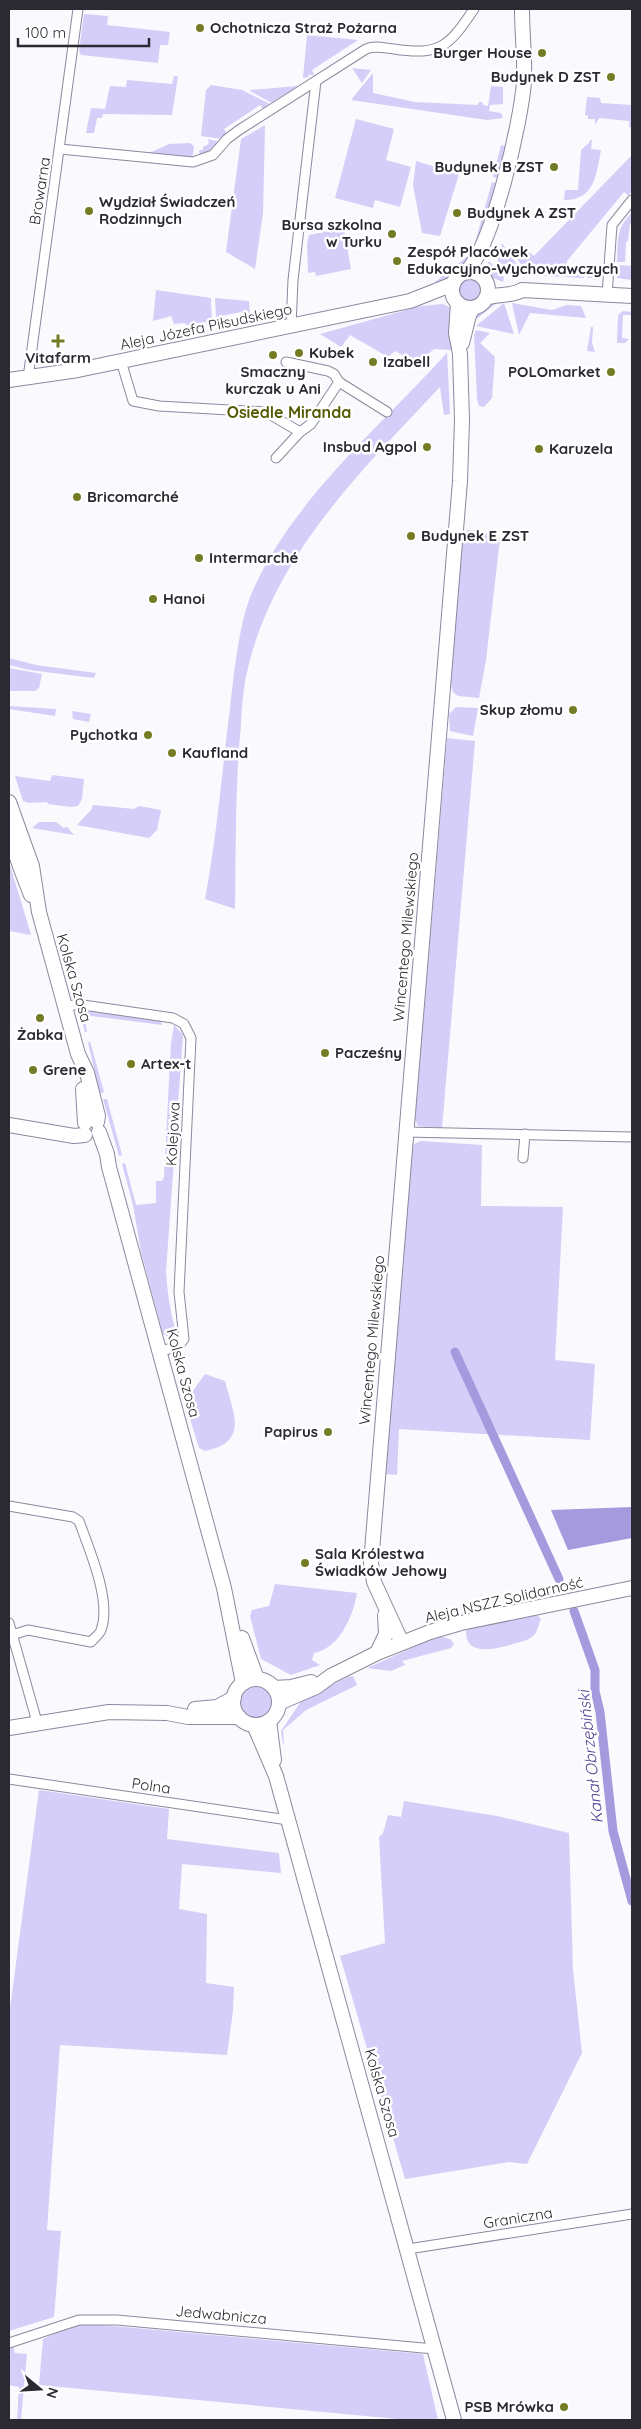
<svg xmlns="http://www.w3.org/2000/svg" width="641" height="2429" font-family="Quicksand,sans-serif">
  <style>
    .green { fill: #d4cef8 }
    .water { fill: #a69adf }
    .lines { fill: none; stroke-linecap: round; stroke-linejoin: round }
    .canal { stroke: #a69adf; stroke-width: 9 }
    .street-casing { stroke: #8b899d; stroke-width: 11 }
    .secondary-casing { stroke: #8b899d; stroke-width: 16 }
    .street { stroke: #fff; stroke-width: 9 }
    .secondary { stroke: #fff; stroke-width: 14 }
    .poi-dot { fill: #747b25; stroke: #fff; stroke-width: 2 }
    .labels { text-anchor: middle; stroke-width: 5; stroke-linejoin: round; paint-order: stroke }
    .poi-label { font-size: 15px; font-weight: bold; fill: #2b2a32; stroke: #fff; text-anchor: start }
    .street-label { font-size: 15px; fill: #2b2a32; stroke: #fff }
    .neighbourhood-label { font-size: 16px; font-weight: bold; fill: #555a02; stroke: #fff }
    .water-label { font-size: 16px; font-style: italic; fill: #554193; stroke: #fff }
  </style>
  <rect width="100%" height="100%" fill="#faf9fe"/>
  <g class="green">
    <path d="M84 14 108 16 107 25 170 32 168 45H160L158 63 81 55 79 51Z"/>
    <path d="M307 35 358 40 312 70 314 75H308L309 77 303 78Z"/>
    <path d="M352 68 371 70 362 83Z"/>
    <path d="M373 73V93L415 102 478 105 479 102H482L483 105 488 106 491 86 503 87V104L490 105 489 111 501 113 503 118 487 120 351 100Z"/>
    <path d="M174 76H178L172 115 103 114 102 118H97L94 133H86L91 108 105 109 110 86 126 87 127 80 172 84Z"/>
    <path d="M211 85 242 90 270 104 263 109 260 105 224 129 227 134 221 139 201 136 206 90Z"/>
    <path d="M298 86 272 103 250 91V90Z"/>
    <path d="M587 97 600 98 601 103 632 105V128L629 127V121L599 118 595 125V119H588V116L585 115Z"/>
    <path d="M356 119 394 129 386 160 411 167 400 207 375 200 373 208 335 198Z"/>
    <path d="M265 125 263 213 255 269 226 252 241 139Z"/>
    <path d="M208 139 220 142 214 150 200 157 199 150H203V147L209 144Z"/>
    <path d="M590 140H592L591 149 601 150C596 175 595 200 564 200L565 190H578L581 150 589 143Z"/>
    <path d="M190 143 194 146 193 155 189 158 147 154 169 144Z"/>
    <path d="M501 145 507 147 498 178 493 177Z"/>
    <path d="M632 155V188L629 196 624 192 567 261 566 272H584V278L528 275 513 252 514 248 529 252 534 256Z"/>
    <path d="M416 161 459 174 440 236 422 233 413 185Z"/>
    <path d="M492 182 496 183 483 232 473 250Z"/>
    <path d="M632 213V223L630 224 628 241 626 242 625 262H617C618 241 616 227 632 213Z"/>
    <path d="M344 228 351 269 316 276 315 272 308 273 307 244 309 235Z"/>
    <path d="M502 243 525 276 511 275 497 263Z"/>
    <path d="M469 255 466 266 457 270 436 288 435 282Z"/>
    <path d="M489 261 504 277 503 282 491 277 487 267Z"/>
    <path d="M598 265 604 266 602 277 587 278 588 273H597Z"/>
    <path d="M617 265 632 266V280L617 278Z"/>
    <circle cx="470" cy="289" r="13"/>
    <path d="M156 290 211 298 212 325 207 326 206 322 186 325 185 323 174 324 171 316 153 321Z"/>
    <path d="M215 298 249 301 250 316 248 317 246 311 216 317Z"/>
    <path d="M502 299 470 324C476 311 488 303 502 299Z"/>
    <path d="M504 303 514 334 476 326Z"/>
    <path d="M512 303 552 310 567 305 581 306 586 318 530 313 519 335Z"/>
    <path d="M443 304 451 308 452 350 434 349 417 363 395 351 388 357 350 335 341 347 320 334 421 306Z"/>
    <path d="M623 311 632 312V315H623L622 338 629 339 625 343H617L618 315Z"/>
    <path d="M591 327H593L592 343 595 352 587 351Z"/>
    <path d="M476 330 490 333 480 343 495 357 492 398 484 407 479 406 477 399 474 335Z"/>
    <path d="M447 351 450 414 444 415 440 387C362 470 273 556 247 672 243 689 242 707 241 724 235 786 236 848 235 909L205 899C217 835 222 772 230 708 234 674 239 621 253 590 295 497 379 428 446 354Z"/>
    <path d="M468 530H478L500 539 486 660 479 698 458 696 453 692 451 685 462 533Z"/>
    <path d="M9 658 36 665 96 673 94 678 29 670 9 665Z"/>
    <path d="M9 668 42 674 39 688 35 691H9Z"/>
    <path d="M9 706 56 709 55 716 9 709Z"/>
    <path d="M456 707 478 708 473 736 450 731 449 714Z"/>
    <path d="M72 711 91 714 89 722 73 719Z"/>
    <path d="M447 738 475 741 442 1128 418 1126 415 1119Z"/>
    <path d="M52 775 84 779 82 799 78 806 71 807 48 804 47 802 29 803 23 801 15 776 50 781Z"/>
    <path d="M93 805 134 809 139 806 161 810 157 830 149 838 77 825 91 810Z"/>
    <path d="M39 822H56L64 828 67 827 74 835 32 828Z"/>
    <path d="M9 862 29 928 31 935 9 931Z"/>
    <path d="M84 1011 161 1020 162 1025 84 1015 87 1032H85L80 1013Z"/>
    <path d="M174 1025 183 1035 166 1271C167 1291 170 1310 175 1329L169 1337 163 1334 141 1252 133 1205 122 1164 125 1163 136 1205 156 1203V1181H162L164 1177 171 1043Z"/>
    <path d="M90 1041 104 1092 100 1094 88 1043Z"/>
    <path d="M103 1099H107L122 1155 119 1156Z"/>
    <path d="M421 1141 482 1145 481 1206 563 1207 555 1360 595 1364 590 1440 399 1429 397 1475 385 1474 412 1152 414 1144Z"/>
    <path d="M205 1374 225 1381C233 1413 250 1442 205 1451L199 1448 185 1402Z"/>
    <path d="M275 1584 357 1593C353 1616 340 1648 314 1653L312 1660 320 1665 291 1675 261 1659 250 1616 252 1610 269 1606Z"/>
    <path d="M537 1615 541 1619C539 1623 538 1630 535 1634 530 1641 518 1642 510 1645 494 1649 465 1657 466 1630L469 1629Z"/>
    <path d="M439 1636 450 1639 454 1644 451 1648 402 1661 405 1665 391 1671 367 1668Z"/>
    <path d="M353 1676 357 1685 306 1710 283 1730 284 1743 283 1744 281 1731 302 1700 348 1677Z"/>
    <circle cx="256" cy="1702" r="16"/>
    <path d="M39 1790 169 1809 167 1839 279 1853 281 1873 182 1864 179 1909 207 1914 206 1983 234 1987 233 2011 227 2055 60 2045 47 2230 61 2231 54 2317 9 2331V2016Z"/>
    <path d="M404 1801 497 1816 569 1833 573 1970 582 2053 527 2164 509 2162 405 2179 340 1956 385 1943 379 1837 383 1833 388 1815 401 1817Z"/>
    <path d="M91 2324 423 2354 438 2420H408L39 2385 43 2339 72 2326Z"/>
    <path d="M13 2346 15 2353 27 2354 21 2420H17L19 2387 9 2385V2347Z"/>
  </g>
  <path class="water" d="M632 1507V1538L568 1550 551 1510Z"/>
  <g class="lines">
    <g class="canal">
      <path d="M455 1352 559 1579"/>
      <path d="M574 1611 595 1670V1691L600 1712 613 1831 632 1901"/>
    </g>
    <defs>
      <g id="street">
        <path d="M60 149 193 162 213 155 227 139 239 130 366 49C375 45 384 48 394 49 441 56 449 46 474 9"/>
        <path d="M607 295 612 225 632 200"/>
        <path d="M291 326 293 280 316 81"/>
        <path d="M121 361 133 401 159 406 266 412 300 432"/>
        <path d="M286 362 328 371 334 374 339 382"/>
        <path d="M28 378 78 9"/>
        <path d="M276 458 300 432 311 424 339 382 387 412"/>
        <path d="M65 1008 76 1004 173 1018 184 1024 191 1038 179 1292 184 1339 179 1345 160 1352"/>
        <path d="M405 1132 632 1137"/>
        <path d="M523 1158 525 1134"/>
        <path d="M9 1506 73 1517 79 1521C89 1549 112 1601 101 1630 100 1634 94 1638 91 1642L28 1630 12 1635"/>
        <path d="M9 1623 37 1722"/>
        <path d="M9 1779 288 1820"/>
        <path d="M408 2249 632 2214"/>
        <path d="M9 2343 79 2320H117L434 2349"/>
      </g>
      <g id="secondary">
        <circle cx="470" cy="290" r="18"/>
        <path d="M466 272C493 245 521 122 524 82 525 57 522 33 522 9"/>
        <path d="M486 298C498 293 511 297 522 290L632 296"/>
        <path d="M462 343 469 315 473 308"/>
        <path d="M9 380 78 370 410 301 453 284"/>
        <path d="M9 802 32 866 39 912 78 1054 87 1073 98 1116 97 1122"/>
        <path d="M12 822C8 842 24 876 31 895"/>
        <path d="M83 1089 85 1123"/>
        <path d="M9 1125 74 1136 85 1135"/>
        <path d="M99 1132 107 1154 109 1167 224 1588 243 1683"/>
        <path d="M242 1638 257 1679"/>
        <path d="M402 1643 374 1582 371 1563 460 481 462 420 460 354 456 333 458 303"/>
        <path d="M377 1653 386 1634 385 1615"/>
        <circle cx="256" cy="1702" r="23"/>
        <path d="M274 1688 291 1687 311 1682"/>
        <path d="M279 1703 316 1687 331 1676 377 1653 430 1632 461 1623 632 1588"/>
        <path d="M195 1709 217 1707 234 1698"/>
        <path d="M269 1721 274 1760"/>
        <path d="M254 1725 276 1776 454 2420"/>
        <path d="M9 1728 109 1712 167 1713 188 1717H239"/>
      </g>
    </defs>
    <use href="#street" class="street-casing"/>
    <use href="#secondary" class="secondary-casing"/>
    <use href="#street" class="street"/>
    <use href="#secondary" class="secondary"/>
  </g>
  <g class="poi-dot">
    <circle cx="200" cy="28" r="5"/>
    <circle cx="542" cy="53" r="5"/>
    <circle cx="611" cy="77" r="5"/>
    <circle cx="554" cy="167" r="5"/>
    <circle cx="89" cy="211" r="5"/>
    <circle cx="457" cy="213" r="5"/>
    <circle cx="392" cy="234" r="5"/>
    <circle cx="397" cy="261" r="5"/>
    <path d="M55.5 333.5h5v5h5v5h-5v5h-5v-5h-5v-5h5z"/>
    <circle cx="299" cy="353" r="5"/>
    <circle cx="273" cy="355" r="5"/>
    <circle cx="373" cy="362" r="5"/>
    <circle cx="611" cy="372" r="5"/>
    <circle cx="427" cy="447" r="5"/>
    <circle cx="539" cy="449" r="5"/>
    <circle cx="77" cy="497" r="5"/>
    <circle cx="411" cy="536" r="5"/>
    <circle cx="199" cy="558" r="5"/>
    <circle cx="153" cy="599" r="5"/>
    <circle cx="573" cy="710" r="5"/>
    <circle cx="148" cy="735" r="5"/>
    <circle cx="172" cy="753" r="5"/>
    <circle cx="40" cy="1018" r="5"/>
    <circle cx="325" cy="1053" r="5"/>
    <circle cx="131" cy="1064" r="5"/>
    <circle cx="33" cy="1070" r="5"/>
    <circle cx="328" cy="1432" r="5"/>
    <circle cx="305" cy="1563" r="5"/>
    <circle cx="564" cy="2407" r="5"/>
  </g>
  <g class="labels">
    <g class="poi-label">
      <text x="210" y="33">Ochotnicza Straż Pożarna</text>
      <text x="532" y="58" text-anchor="end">Burger House</text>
      <text x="601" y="82" text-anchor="end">Budynek D ZST</text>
      <text x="544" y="172" text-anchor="end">Budynek B ZST</text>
      <text x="99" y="207">Wydział Świadczeń<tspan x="99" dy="17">Rodzinnych</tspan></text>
      <text x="467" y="218">Budynek A ZST</text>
      <text x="382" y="230" text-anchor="end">Bursa szkolna<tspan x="382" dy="17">w Turku</tspan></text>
      <text x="407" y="257">Zespół Placówek<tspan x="407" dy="17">Edukacyjno-Wychowawczych</tspan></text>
      <text x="309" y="358">Kubek</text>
      <text x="58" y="363" text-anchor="middle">Vitafarm</text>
      <text x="383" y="367">Izabell</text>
      <text x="273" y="377" text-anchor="middle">Smaczny<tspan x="273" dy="17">kurczak u Ani</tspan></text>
      <text x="601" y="377" text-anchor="end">POLOmarket</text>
      <text x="417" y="452" text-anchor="end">Insbud Agpol</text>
      <text x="549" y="454">Karuzela</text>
      <text x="87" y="502">Bricomarché</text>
      <text x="421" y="541">Budynek E ZST</text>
      <text x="209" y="563">Intermarché</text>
      <text x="163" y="604">Hanoi</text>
      <text x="563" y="715" text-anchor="end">Skup złomu</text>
      <text x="138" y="740" text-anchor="end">Pychotka</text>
      <text x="182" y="758">Kaufland</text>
      <text x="40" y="1040" text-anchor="middle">Żabka</text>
      <text x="335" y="1058">Pacześny</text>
      <text x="141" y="1069">Artex-t</text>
      <text x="43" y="1075">Grene</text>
      <text x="318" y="1437" text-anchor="end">Papirus</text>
      <text x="315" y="1559">Sala Królestwa<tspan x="315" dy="17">Świadków Jehowy</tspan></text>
      <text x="554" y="2412" text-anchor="end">PSB Mrówka</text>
    </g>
    <g class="street-label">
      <text transform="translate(40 191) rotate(-81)" y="5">Browarna</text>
      <text transform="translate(206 327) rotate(-12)" y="5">Aleja Józefa Piłsudskiego</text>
      <text transform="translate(406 937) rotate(-85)" y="5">Wincentego Milewskiego</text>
      <text transform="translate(74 978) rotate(74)" y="5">Kolska Szosa</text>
      <text transform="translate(173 1134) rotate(-87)" y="5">Kolejowa</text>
      <text transform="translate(372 1340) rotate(-85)" y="5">Wincentego Milewskiego</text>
      <text transform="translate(183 1373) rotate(75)" y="5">Kolska Szosa</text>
      <text transform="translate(504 1600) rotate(-13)" y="5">Aleja NSZZ Solidarność</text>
      <text transform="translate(151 1786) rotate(8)" y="5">Polna</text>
      <text transform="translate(382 2093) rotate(74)" y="5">Kolska Szosa</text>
      <text transform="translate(518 2218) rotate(-9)" y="5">Graniczna</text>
      <text transform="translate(221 2315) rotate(5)" y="5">Jedwabnicza</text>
    </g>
    <g class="neighbourhood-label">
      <text x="289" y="418">Osiedle Miranda</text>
    </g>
    <g class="water-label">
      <text transform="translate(590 1757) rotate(-96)" y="6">Kanał Obrzębiński</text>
    </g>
  </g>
  <rect width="641" height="2429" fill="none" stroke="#2b2a32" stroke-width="20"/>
  <g transform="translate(40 2389) rotate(108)" stroke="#ffffff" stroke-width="4" paint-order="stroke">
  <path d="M0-4L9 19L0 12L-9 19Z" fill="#2b2a32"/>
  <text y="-8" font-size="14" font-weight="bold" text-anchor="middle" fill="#2b2a32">N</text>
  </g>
  <path d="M18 38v8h131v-8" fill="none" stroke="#2b2a32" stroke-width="2.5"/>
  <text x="25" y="38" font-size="15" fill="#2b2a32" stroke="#ffffff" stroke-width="4" paint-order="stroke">100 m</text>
</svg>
